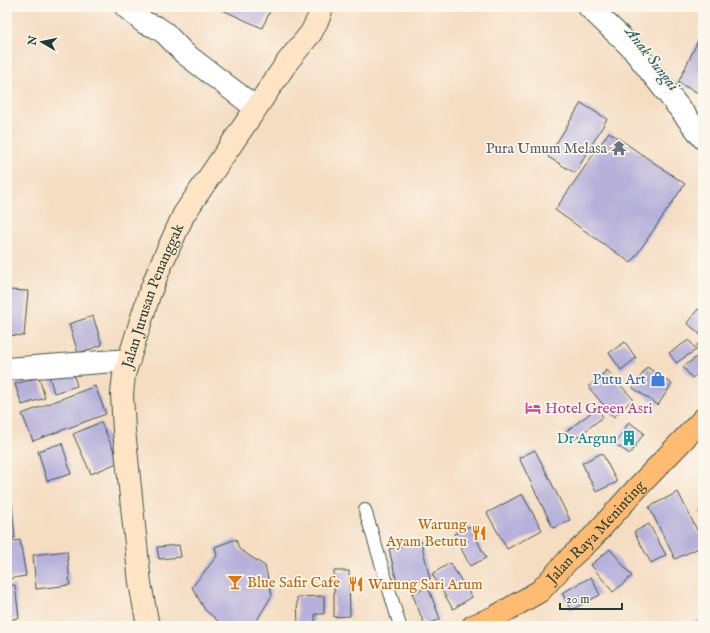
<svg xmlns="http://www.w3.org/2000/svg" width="710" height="633" font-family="'IM FELL English',serif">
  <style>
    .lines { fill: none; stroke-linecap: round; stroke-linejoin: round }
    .stream { stroke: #59b3d7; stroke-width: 6 }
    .building { fill: #b6b0da }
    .lane-casing { stroke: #3f5549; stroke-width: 14 }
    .street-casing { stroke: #3f5549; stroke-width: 24 }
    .secondary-casing { stroke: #3f5549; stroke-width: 24 }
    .highway-casing { stroke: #3f5549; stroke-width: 24 }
    .lane { stroke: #fff; stroke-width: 12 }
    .street { stroke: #fff; stroke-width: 22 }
    .secondary { stroke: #ffe4c6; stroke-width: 22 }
    .highway { stroke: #ffbb71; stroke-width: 22 }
    .labels { text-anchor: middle; stroke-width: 3.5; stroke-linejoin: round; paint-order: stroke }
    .worship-label { font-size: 15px; fill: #5b616d; stroke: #fbf7ec; text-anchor: end }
    .street-label { font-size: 15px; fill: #1f3d34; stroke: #fbf7ec }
    .shop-label { font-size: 15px; fill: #366cbe; stroke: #fbf7ec; text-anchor: end }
    .hotel-label { font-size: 15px; fill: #b23c85; stroke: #fbf7ec; text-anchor: start }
    .culture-label { font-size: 15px; fill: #0d838f; stroke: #fbf7ec; text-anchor: end }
    .food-label { font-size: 15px; fill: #c56008; stroke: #fbf7ec; text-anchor: start }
    .water-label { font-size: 16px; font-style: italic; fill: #306065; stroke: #fbf7ec }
  </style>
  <rect width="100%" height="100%" fill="#fbf7ec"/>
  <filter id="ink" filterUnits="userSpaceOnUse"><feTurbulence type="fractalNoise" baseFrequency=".025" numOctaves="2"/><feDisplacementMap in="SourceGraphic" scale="8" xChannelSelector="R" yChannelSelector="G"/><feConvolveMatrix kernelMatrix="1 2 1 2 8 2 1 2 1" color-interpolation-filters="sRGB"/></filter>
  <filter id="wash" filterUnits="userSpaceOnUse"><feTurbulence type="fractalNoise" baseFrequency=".012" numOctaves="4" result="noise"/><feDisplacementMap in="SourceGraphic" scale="16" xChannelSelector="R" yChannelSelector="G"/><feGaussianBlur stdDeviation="0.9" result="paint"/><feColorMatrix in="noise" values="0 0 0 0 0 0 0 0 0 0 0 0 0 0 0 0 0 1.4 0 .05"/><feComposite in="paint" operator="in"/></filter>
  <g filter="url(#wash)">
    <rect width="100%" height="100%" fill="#f5ddc2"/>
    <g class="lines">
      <path class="stream" d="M694 626 703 621"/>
    </g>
    <g id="blocks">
      <g class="building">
        <path d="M216 7H272L262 28Z"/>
        <path d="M703 30V95L678 83Z"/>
        <path d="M581 103 607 119 575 173 548 157Z"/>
        <path d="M609 132 685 184 631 263 555 210Z"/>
        <path d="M7 290 28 291 24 336 7 335Z"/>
        <path d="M698 309 703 313V333L701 335 687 323Z"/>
        <path d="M93 316 102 345 78 353 69 324Z"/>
        <path d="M689 340 696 350 676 363 669 353Z"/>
        <path d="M703 341V353L697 345Z"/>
        <path d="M625 342 636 358 621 370 609 353Z"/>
        <path d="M698 356 703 363V369L692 378 683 367Z"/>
        <path d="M71 365 77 386 54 393 48 372Z"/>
        <path d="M647 367 672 384 658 405 633 388Z"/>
        <path d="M607 370 633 399 614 417 588 387Z"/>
        <path d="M39 377 45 398 22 405 15 384Z"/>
        <path d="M95 386 106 414 33 441 22 414Z"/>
        <path d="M597 408 603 417 571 442 564 433Z"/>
        <path d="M101 422 119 462 91 474 73 434Z"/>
        <path d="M629 422 644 433 630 454 615 444Z"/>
        <path d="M62 443 71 474 47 481 38 451Z"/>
        <path d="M535 450 570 520 553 528 519 458Z"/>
        <path d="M602 453 617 482 596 492 582 463Z"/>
        <path d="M678 492 703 542V546L675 559 649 507Z"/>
        <path d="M522 494 542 530 507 549 487 513Z"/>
        <path d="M7 496H11L15 538 7 539Z"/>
        <path d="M703 509V518L699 512Z"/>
        <path d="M649 524 666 555 651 563 634 532Z"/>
        <path d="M470 526 486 558 470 566 454 534Z"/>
        <path d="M236 539 239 549 265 566 272 595 256 622 238 626H224L205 610 192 587 217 556 215 547Z"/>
        <path d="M20 540 26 576 7 579V542Z"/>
        <path d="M421 541 430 579 398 587 389 549Z"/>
        <path d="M179 545 181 557 159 559 157 547Z"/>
        <path d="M610 549 632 576 613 592 591 565Z"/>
        <path d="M67 551 70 585 36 589 33 555Z"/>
        <path d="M450 563 472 597 453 609 432 574Z"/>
        <path d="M334 571H349L350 616 334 617Z"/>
        <path d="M591 577 600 595 571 610 562 593Z"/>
        <path d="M15 585 19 618 7 620V586Z"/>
        <path d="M428 587 440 619 425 626 412 593Z"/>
        <path d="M324 596V614H315V626H298L297 597Z"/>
      </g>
    </g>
  </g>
  <g filter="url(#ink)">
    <use href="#blocks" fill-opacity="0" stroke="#3f5549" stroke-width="1"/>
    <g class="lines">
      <defs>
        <path id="lane" d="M365 510 400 626"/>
        <g id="street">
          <path d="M126 7 145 23 156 27 165 33 184 53 256 108"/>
          <path d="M589 7 631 47 703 138"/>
          <path d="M7 369 129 360"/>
        </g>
        <g id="secondary">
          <path id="s1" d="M148 626 140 583 124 430 122 394 124 375 149 295 160 267 184 214 288 61 311 33 319 17 322 7"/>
        </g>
        <g id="highway">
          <path id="s2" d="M473 626 495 617 540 591 571 557 591 539 637 488 703 419"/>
        </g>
      </defs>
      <use href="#lane" class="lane-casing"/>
      <use href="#street" class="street-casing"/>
      <use href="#secondary" class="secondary-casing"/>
      <use href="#highway" class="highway-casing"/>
      <use href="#lane" class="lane"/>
      <use href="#street" class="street"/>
      <use href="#secondary" class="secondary"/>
      <use href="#highway" class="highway"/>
    </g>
  </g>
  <defs>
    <symbol id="temple-bare" viewBox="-9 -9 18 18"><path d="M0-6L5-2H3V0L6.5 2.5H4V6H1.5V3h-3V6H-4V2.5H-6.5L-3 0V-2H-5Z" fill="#6b7280" stroke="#fbf7ec" stroke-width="2.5" paint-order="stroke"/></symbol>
    <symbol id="shop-bare" viewBox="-9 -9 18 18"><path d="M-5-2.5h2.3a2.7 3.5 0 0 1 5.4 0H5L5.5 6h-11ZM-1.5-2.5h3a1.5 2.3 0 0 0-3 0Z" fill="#3f7fe0" stroke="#fbf7ec" stroke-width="2.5" paint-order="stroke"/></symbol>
    <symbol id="hotel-bare" viewBox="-9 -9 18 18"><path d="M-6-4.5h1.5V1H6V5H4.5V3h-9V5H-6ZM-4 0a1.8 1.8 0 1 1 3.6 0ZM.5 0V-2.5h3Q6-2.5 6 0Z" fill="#d1479c" stroke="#fbf7ec" stroke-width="2.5" paint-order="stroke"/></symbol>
    <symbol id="building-bare" viewBox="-9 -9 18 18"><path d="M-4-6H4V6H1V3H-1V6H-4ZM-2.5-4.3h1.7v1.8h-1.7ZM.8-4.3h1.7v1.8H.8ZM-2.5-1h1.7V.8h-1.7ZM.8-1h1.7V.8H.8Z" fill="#0f9aa8" stroke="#fbf7ec" stroke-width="2.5" paint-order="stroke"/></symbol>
    <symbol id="restaurant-bare" viewBox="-9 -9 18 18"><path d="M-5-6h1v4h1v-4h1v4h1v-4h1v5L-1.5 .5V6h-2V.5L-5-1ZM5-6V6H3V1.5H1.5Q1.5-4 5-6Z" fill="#e8710a" stroke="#fbf7ec" stroke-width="2.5" paint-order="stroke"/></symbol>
    <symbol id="bar-bare" viewBox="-9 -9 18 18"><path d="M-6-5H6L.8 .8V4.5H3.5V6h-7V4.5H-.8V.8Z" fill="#e8710a" stroke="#fbf7ec" stroke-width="2.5" paint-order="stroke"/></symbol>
  </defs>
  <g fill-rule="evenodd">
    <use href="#temple-bare" x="608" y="137" width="22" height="22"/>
    <use href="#shop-bare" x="647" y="368" width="22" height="22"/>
    <use href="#hotel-bare" x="522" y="397" width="22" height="22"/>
    <use href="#building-bare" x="618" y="427" width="22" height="22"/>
    <use href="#restaurant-bare" x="468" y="522" width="22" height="22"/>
    <use href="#bar-bare" x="224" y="571" width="22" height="22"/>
    <use href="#restaurant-bare" x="345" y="573" width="22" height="22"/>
  </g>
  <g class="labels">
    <g class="worship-label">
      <text x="607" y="153">Pura Umum Melasa</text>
    </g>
    <g class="street-label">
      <text dy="5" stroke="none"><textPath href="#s1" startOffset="337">Jalan Jurusan Penanggak</textPath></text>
      <text dy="5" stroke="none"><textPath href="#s2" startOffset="157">Jalan Raya Meninting</textPath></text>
    </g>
    <g class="shop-label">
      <text x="646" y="384">Putu Art</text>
    </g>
    <g class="hotel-label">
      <text x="545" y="413">Hotel Green Asri</text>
    </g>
    <g class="culture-label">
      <text x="617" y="443">Dr Argun</text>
    </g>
    <g class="food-label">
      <text x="467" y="529" text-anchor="end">Warung<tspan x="467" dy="17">Ayam Betutu</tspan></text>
      <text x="247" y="587">Blue Safir Cafe</text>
      <text x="368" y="589">Warung Sari Arum</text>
    </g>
    <g class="water-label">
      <text transform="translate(653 58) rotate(52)" y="6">Anak Sungai</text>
    </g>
  </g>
  <rect width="710" height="633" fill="none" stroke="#fbf7ec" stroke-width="24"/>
  <g transform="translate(42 42) rotate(279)" stroke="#fbf7ec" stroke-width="3" paint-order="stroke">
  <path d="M0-3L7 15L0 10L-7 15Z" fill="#1f3d34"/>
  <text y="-6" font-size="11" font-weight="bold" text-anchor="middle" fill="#1f3d34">N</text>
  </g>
  <path d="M560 603v6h62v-6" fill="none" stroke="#1f3d34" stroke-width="2"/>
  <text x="566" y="603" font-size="12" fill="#1f3d34" stroke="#fbf7ec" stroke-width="3" paint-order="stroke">20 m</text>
</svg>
